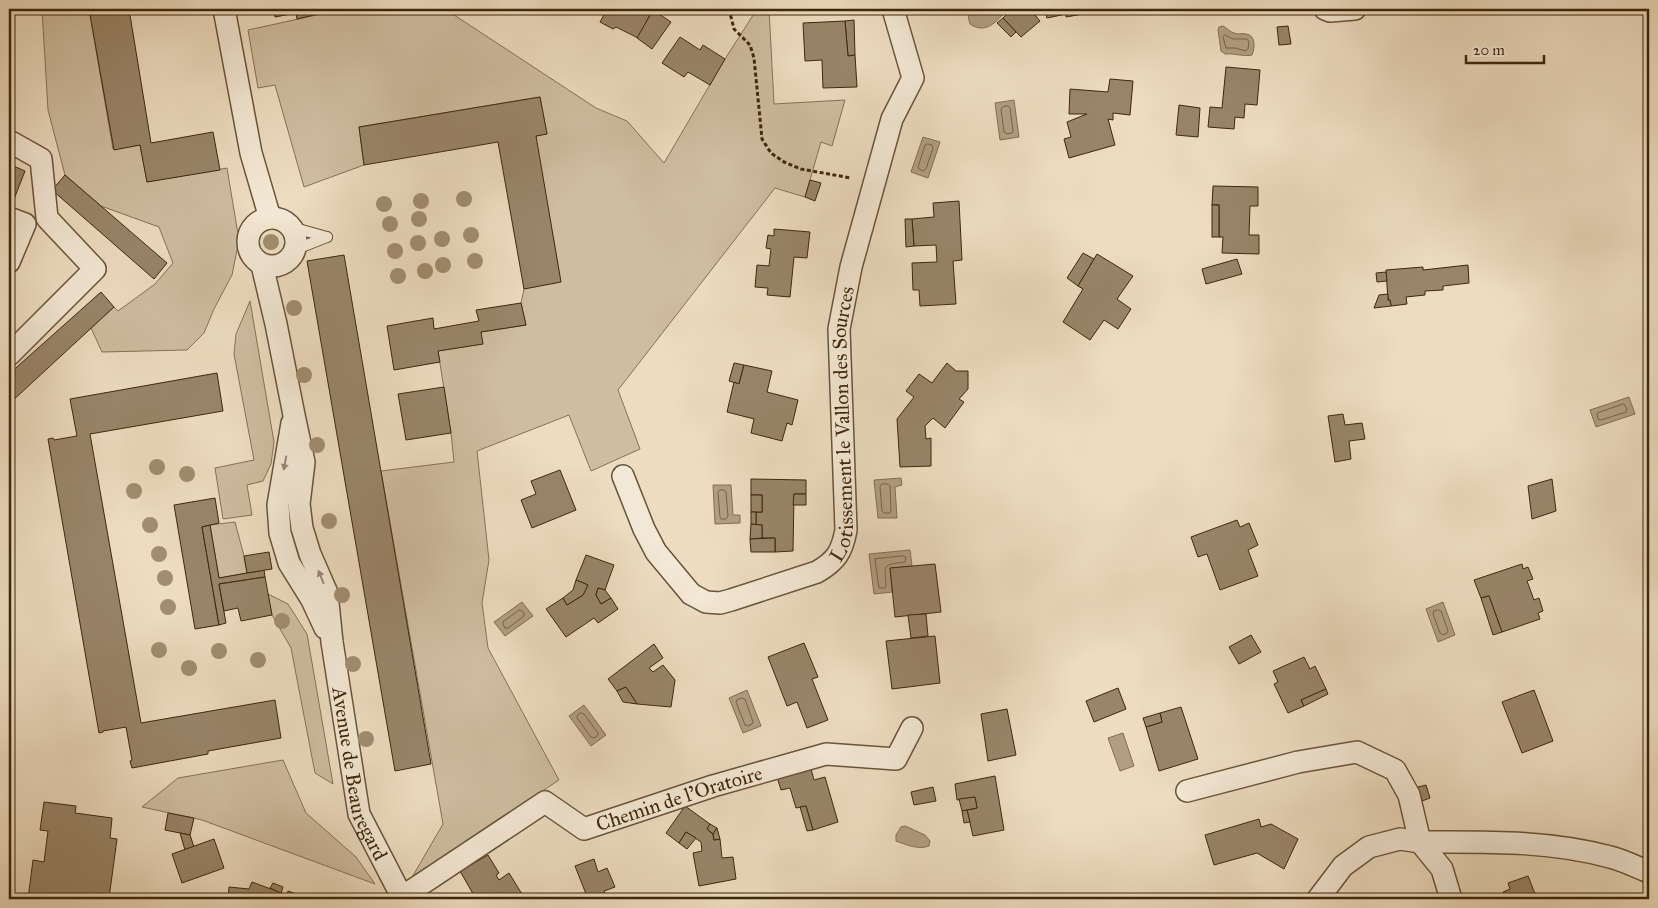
<svg xmlns="http://www.w3.org/2000/svg" width="1658" height="908" font-family="'IM FELL Great Primer',serif">
  <style>
    .green { fill: #cfbda0; stroke: #867256 }
    .water { fill: #b29e82; stroke: #846e52 }
    .lines { fill: none; stroke-linecap: round; stroke-linejoin: round }
    .shore { stroke: #786246; stroke-width: 1 }
    .building { fill: #998569; stroke: #3e270b }
    .lane-casing { stroke: #6a5438; stroke-width: 12 }
    .street-casing { stroke: #6a5438; stroke-width: 24 }
    .path { stroke: #3e270b; stroke-width: 3; stroke-dasharray: 4 2.5; stroke-linecap: butt }
    .lane { stroke: #f3e8d5; stroke-width: 10 }
    .street { stroke: #f3e8d5; stroke-width: 21 }
    .tree { fill: #a18d70 }
    .oneway { fill: #988870 }
    .labels { text-anchor: middle; stroke-width: 4; stroke-linejoin: round; paint-order: stroke }
    .street-label { font-size: 20px; fill: #3e270b; stroke: #f3e8d5 }
  </style>
  <rect width="100%" height="100%" fill="#eddcbf"/>
  <filter id="stains"><feTurbulence type="fractalNoise" baseFrequency=".004" numOctaves="4"/><feColorMatrix values="0 0 0 0 .2 0 0 0 0 .09 0 0 0 0 .02 0 0 0 .5 -.17"/></filter>
  <radialGradient id="worn" r=".72"><stop offset=".6" stop-color="#630" stop-opacity="0"/><stop offset="1" stop-color="#630" stop-opacity=".3"/></radialGradient>
  <g class="green">
    <path d="M42 9H89L113 149 140 145 147 182 227 168 239 240 232 275 214 309 204 333 187 350 102 352 91 328 114 307 118 311 155 284 173 263 159 227 101 206 65 175 48 110Z"/>
    <path d="M344 9H445L596 108 627 121 664 163 725 59 757 9H769L774 104 845 100 832 146 821 142 805 197 775 188 618 390 640 449 591 471 569 415 477 451 489 560 482 603 488 648 559 780 411 879 443 824 381 471 454 462 451 433 438 351 482 344 481 332 526 325 521 303 524 289 536 136 547 134 540 97 359 127 364 165 304 187 275 85 258 88 248 30Z"/>
    <path d="M250 301 274 442 271 464 263 481 247 485 252 515 223 519 215 468 254 460 234 354 236 334Z"/>
    <path d="M235 522 244 556 247 573 219 578 210 525Z"/>
    <path d="M268 594 288 604 307 634 333 784 315 773 291 648 272 615Z"/>
    <path d="M283 760 306 813 356 857 375 884 202 820 142 807 178 778Z"/>
  </g>
  <g class="water">
    <path d="M972 9H1007V10C997 21 986 35 970 24 968 17 967 14 972 9Z"/>
    <path d="M1223 26C1227 28 1230 32 1234 33 1238 35 1242 33 1246 34 1256 35 1255 48 1252 55 1244 57 1234 53 1225 54L1221 51 1218 30 1219 27Z"/>
    <path d="M1014 100 1019 137 1000 140 995 103Z"/>
    <path d="M923 137 940 142 928 178 911 172Z"/>
    <path d="M1629 397 1635 414 1596 427 1590 410Z"/>
    <path d="M901 478 902 485 895 487 897 518H878L874 480Z"/>
    <path d="M713 485H731L733 515H740V523L715 524Z"/>
    <path d="M910 550 912 566 890 568 892 592 874 594 869 554Z"/>
    <path d="M522 602 533 616 505 636 494 622Z"/>
    <path d="M1443 602 1455 635 1438 642 1426 609Z"/>
    <path d="M747 690 761 726 743 733 729 698Z"/>
    <path d="M584 705 606 735 591 746 569 716Z"/>
    <path d="M1123 733 1134 766 1120 771 1108 738Z"/>
    <path d="M905 826 925 835 930 841 929 846C918 850 907 845 896 841V835L901 827Z"/>
  </g>
  <g class="lines">
    <g class="shore">
      <path d="M1225 35 1233 39H1247L1249 42 1248 49 1246 51 1235 48H1226L1223 37Z"/>
      <path d="M1008 106 1010 108 1013 131 1012 133 1007 134 1004 132 1001 109 1003 107Z"/>
      <path d="M928 144 932 145 933 148 926 169 923 171 919 169 918 167 925 145Z"/>
      <path d="M1624 404 1627 409 1626 412 1601 420 1598 419 1597 415 1598 413Z"/>
      <path d="M882 484H888L890 486 891 510 890 513H884L882 511 880 487Z"/>
      <path d="M720 490H724L726 492 728 516 726 519H721L720 517 718 492Z"/>
      <path d="M903 556 906 557 905 562C881 565 885 564 886 586L885 588H879L875 559Z"/>
      <path d="M520 610 524 613V616L508 628H505L503 624V622Z"/>
      <path d="M1439 610 1441 611 1448 631 1447 633 1443 635 1440 633 1433 614 1434 611Z"/>
      <path d="M742 698 745 699 753 722 752 724 748 726 745 725 736 702 737 700Z"/>
      <path d="M581 713 584 714 598 733V735L594 738 591 737 577 718V716Z"/>
    </g>
  </g>
  <g class="building">
    <path d="M89 9H129L151 143 213 132 220 170 147 182 140 145 114 150Z"/>
    <path d="M274 9H312L314 15 297 19 296 13 275 17Z"/>
    <path d="M598 9H653L638 38 616 27 613 29 600 22 605 13Z"/>
    <path d="M1012 9H1082L1083 14 1066 17V14L1047 18 1045 11 1035 15 1040 21 1021 37 1003 18Z"/>
    <path d="M653 10 671 22 652 49 637 38Z"/>
    <path d="M1003 18 1016 32 1011 37 997 23Z"/>
    <path d="M854 20 855 55 848 56 845 21Z"/>
    <path d="M845 21 848 56 855 55 857 87 823 88 822 60 805 61 803 23Z"/>
    <path d="M1288 26 1291 44 1279 45 1277 27Z"/>
    <path d="M680 37 700 50 703 45 725 59 710 85 688 72 684 77 662 63Z"/>
    <path d="M1226 67 1260 70 1257 105 1245 104 1244 118 1235 117 1234 129 1208 127 1210 107 1222 108Z"/>
    <path d="M1110 79 1133 81 1130 115 1113 113V120L1108 119 1115 145 1069 158 1064 139 1071 137 1067 122 1087 114H1069L1070 89 1108 92Z"/>
    <path d="M540 97 547 134 536 136 561 282 524 289 498 142 364 165 359 127Z"/>
    <path d="M1179 105 1200 108 1198 137 1176 135Z"/>
    <path d="M9 164 25 171 11 207 9 206Z"/>
    <path d="M65 175 167 263 154 279 52 190Z"/>
    <path d="M810 180 821 183 815 201 805 197Z"/>
    <path d="M1213 186 1258 187V206H1250L1249 235H1259V254L1222 253 1223 237H1219V205H1212Z"/>
    <path d="M959 201 962 260 953 261 956 304 920 306 919 290H913L912 263 937 262 936 245 914 246 912 219 934 217 933 203Z"/>
    <rect x="1212" y="205" width="7" height="32"/>
    <path d="M905 219H912L914 246 906 247Z"/>
    <path d="M774 229 810 232 807 258 794 257 790 297 767 295 768 288 755 287 757 265 769 266 771 249 766 248 768 235 774 236Z"/>
    <path d="M1083 253 1094 259 1078 286 1067 278Z"/>
    <path d="M1097 254 1133 276 1117 299 1131 309 1118 329 1104 320 1090 340 1063 322 1083 289 1078 286Z"/>
    <path d="M344 255 431 764 395 771 307 261Z"/>
    <path d="M1237 259 1242 274 1206 284 1202 269Z"/>
    <path d="M1468 265 1469 283 1443 286V290L1425 291V295L1406 297 1407 304 1391 306 1390 300H1388L1386 270 1423 267V270Z"/>
    <path d="M1386 272 1387 281 1377 282 1376 273Z"/>
    <path d="M101 292 114 307 9 404V374Z"/>
    <path d="M1388 294V300H1390L1391 306 1374 308 1379 295Z"/>
    <path d="M521 303 526 325 481 332 483 344 438 351 440 362 394 370 387 326 433 318 434 329 479 321 476 310Z"/>
    <path d="M734 363 744 365 739 384 729 381Z"/>
    <path d="M947 363 956 371H968V389L959 399 964 402 945 428 933 418 925 426 926 439 931 438V466L900 467 897 419 914 397 906 391 919 374 932 383Z"/>
    <path d="M744 365 772 371 767 392 798 400 792 425 787 423 782 441 751 433 754 419 727 412 734 382 739 384Z"/>
    <path d="M217 373 223 411 90 434 141 723 275 700 281 738 208 751V754L132 768 130 761 132 760 126 727 103 731V732L99 733 48 439 53 438 54 440 77 436 70 399Z"/>
    <path d="M444 387 451 433 406 440 398 394Z"/>
    <path d="M1343 414 1345 425 1362 423 1365 439 1349 441 1351 459 1335 462 1328 416Z"/>
    <path d="M560 470 576 510 532 528 521 500 536 494 531 481Z"/>
    <path d="M751 479 806 480V494H794L793 551 775 552V538H762V525H756V512H762V495H751Z"/>
    <path d="M1552 479 1556 511 1532 519 1528 486Z"/>
    <path d="M794 494H806V505H793Z"/>
    <rect x="751" y="495" width="11" height="17"/>
    <path d="M215 498 219 523 202 527 219 625 195 629 174 505Z"/>
    <path d="M751 512H756V525L751 524Z"/>
    <path d="M1237 520 1240 527 1249 523 1258 545 1248 550 1258 576 1220 590 1207 554 1198 557 1191 537Z"/>
    <path d="M751 524 762 525V538L750 539Z"/>
    <path d="M210 525 219 578 264 570 265 577 219 584 226 623 219 625 202 527Z"/>
    <path d="M775 538V552H751L750 539Z"/>
    <path d="M269 552 272 569 247 573 244 556Z"/>
    <path d="M586 555 614 565 605 590 598 588 596 595 601 604 611 598 618 609 598 623 594 618 566 637 546 609 563 598 567 605 583 595 588 585 576 580Z"/>
    <path d="M935 564 941 612 895 617 890 568Z"/>
    <path d="M1522 564 1523 569 1528 567 1533 579 1527 581 1534 600 1539 598 1543 611 1538 613 1540 619 1502 632 1489 596 1481 598 1474 580Z"/>
    <path d="M265 577 272 615 241 621 238 608 224 611 219 584Z"/>
    <path d="M576 580 588 585 583 595 567 605 563 598 573 590Z"/>
    <path d="M598 588 605 590 611 598 601 604 596 595Z"/>
    <path d="M1489 596 1502 632 1493 635 1481 598Z"/>
    <path d="M926 614 928 636 911 638 908 615Z"/>
    <path d="M1251 635 1261 652 1239 664 1229 647Z"/>
    <path d="M935 636 940 683 892 689 886 641Z"/>
    <path d="M804 643 818 677 812 679 828 720 807 728 797 702 787 706 768 657Z"/>
    <path d="M654 644 663 658 649 668 653 672 663 665 675 680 671 707 637 704 626 687 617 691 608 679Z"/>
    <path d="M1304 657 1310 669 1315 666 1326 689 1301 700 1304 706 1288 713 1274 684 1278 682 1273 671Z"/>
    <path d="M626 687 637 704 623 702 617 691Z"/>
    <path d="M1118 688 1126 709 1094 722 1086 701Z"/>
    <path d="M1326 689 1328 694 1304 706 1301 700Z"/>
    <path d="M1534 690 1553 741 1522 753 1502 702Z"/>
    <path d="M1181 707 1198 759 1159 771 1146 727 1162 722 1160 713Z"/>
    <path d="M1007 709 1016 755 988 761 981 714Z"/>
    <path d="M1160 713 1162 722 1146 727 1143 718Z"/>
    <path d="M810 765 814 780 825 777 838 822 813 830 806 806 796 808 790 788 781 790 776 774Z"/>
    <path d="M995 776 1004 830 973 836 967 810 977 808 975 797 957 800 955 784Z"/>
    <path d="M1426 785 1430 798 1422 801 1418 787Z"/>
    <path d="M933 787 936 801 914 805 911 792Z"/>
    <path d="M975 797 977 808 962 811 959 799Z"/>
    <path d="M44 802 76 806 75 813 112 818 110 838 117 839 109 898 104 897V899H28L33 860 44 862 48 831 40 830Z"/>
    <path d="M685 806 710 824 707 829 713 834 714 840 720 839 722 858 733 857 736 879 699 886 693 853 702 851 701 842 686 832 679 843 666 833Z"/>
    <path d="M806 806 813 830 807 831 800 807Z"/>
    <path d="M967 810 970 822 964 823 962 811Z"/>
    <path d="M168 813 194 818 190 835 165 830Z"/>
    <path d="M1259 819 1261 827 1271 824 1298 839 1284 869 1257 853 1214 865 1205 835Z"/>
    <path d="M710 824 717 828 713 834 707 829Z"/>
    <path d="M717 828 720 839 714 840 713 834Z"/>
    <path d="M686 832 696 838 687 849 679 843Z"/>
    <path d="M180 833 190 835 194 847 185 850Z"/>
    <path d="M214 839 224 868 182 883 172 854Z"/>
    <path d="M488 855 499 873 496 875 499 880 509 873 525 899H476L460 871Z"/>
    <path d="M594 859 598 872 607 868 615 887 604 891 607 899H588L575 866Z"/>
    <path d="M1528 876 1537 899H1505L1503 892 1510 889 1508 883Z"/>
    <path d="M252 882 287 895 288 891 310 899H228L229 887 249 889Z"/>
    <path d="M273 883 283 887 281 893 270 888Z"/>
  </g>
  <g class="lines">
    <defs>
      <g id="lane">
        <path d="M291 227 327 237"/>
        <path d="M294 250 327 237"/>
      </g>
      <g id="street">
        <path d="M224 9 251 153 270 218"/>
        <path d="M1325 9 1330 11 1355 9"/>
        <path d="M9 141 41 159 47 218 95 269 9 355"/>
        <path d="M9 218 25 224 9 262"/>
        <circle cx="272" cy="242" r="24"/>
        <path id="s1" d="M262 265 276 324 294 415 304 462 299 504 302 528 310 554 327 593 332 642 359 814 403 899"/>
        <path d="M292 423 278 505 280 533 289 563 312 600 325 628"/>
        <path id="s2" d="M623 476 644 529 656 552 691 594 706 602 720 603 731 600 817 572C836 561 842 552 846 530L839 329 851 267 892 119 913 78 893 9"/>
        <path d="M1187 791 1298 762 1357 752 1395 770 1409 795 1420 842C1484 842 1548 840 1610 857 1623 860 1636 867 1649 872"/>
        <path id="s3" d="M402 897 545 802 584 829 713 786 826 754 896 759 912 728"/>
        <path d="M1318 899 1343 866 1369 847 1400 839 1420 842 1442 869 1451 899"/>
      </g>
    </defs>
    <use href="#lane" class="lane-casing"/>
    <use href="#street" class="street-casing"/>
    <path class="path" d="M729 9 734 29 750 45 754 58 762 139 771 153 784 162 801 169 851 178"/>
    <use href="#lane" class="lane"/>
    <use href="#street" class="street"/>
  </g>
  <g class="tree">
    <circle cx="464" cy="199" r="8"/>
    <circle cx="421" cy="201" r="8"/>
    <circle cx="384" cy="204" r="8"/>
    <circle cx="419" cy="219" r="8"/>
    <circle cx="390" cy="224" r="8"/>
    <circle cx="471" cy="235" r="8"/>
    <circle cx="442" cy="239" r="8"/>
    <circle cx="271" cy="242" r="8"/>
    <circle cx="418" cy="243" r="8"/>
    <circle cx="395" cy="251" r="8"/>
    <circle cx="475" cy="261" r="8"/>
    <circle cx="443" cy="265" r="8"/>
    <circle cx="425" cy="271" r="8"/>
    <circle cx="398" cy="276" r="8"/>
    <circle cx="294" cy="308" r="8"/>
    <circle cx="304" cy="375" r="8"/>
    <circle cx="317" cy="445" r="8"/>
    <circle cx="157" cy="467" r="8"/>
    <circle cx="187" cy="474" r="8"/>
    <circle cx="134" cy="491" r="8"/>
    <circle cx="329" cy="521" r="8"/>
    <circle cx="150" cy="525" r="8"/>
    <circle cx="159" cy="554" r="8"/>
    <circle cx="165" cy="578" r="8"/>
    <circle cx="342" cy="595" r="8"/>
    <circle cx="168" cy="607" r="8"/>
    <circle cx="282" cy="621" r="8"/>
    <circle cx="159" cy="650" r="8"/>
    <circle cx="219" cy="651" r="8"/>
    <circle cx="258" cy="660" r="8"/>
    <circle cx="353" cy="664" r="8"/>
    <circle cx="189" cy="668" r="8"/>
    <circle cx="366" cy="739" r="8"/>
  </g>
  <defs><path id="oneway-solid" d="M-6-.8H1V-3.2L6.5 0L1 3.2V.8H-6Z" transform="scale(1.25)"/></defs>
  <g class="oneway">
    <use href="#oneway-solid" transform="translate(285 463) rotate(100)"/>
    <use href="#oneway-solid" transform="translate(321 577) rotate(-112)"/>
  </g>
  <g class="labels">
    <g class="street-label">
      <text dy="7" stroke="none"><textPath href="#s2" startOffset="430">Lotissement le Vallon des Sources</textPath></text>
      <text dy="7" stroke="none"><textPath href="#s1" startOffset="522">Avenue de Beauregard</textPath></text>
      <text dy="7" stroke="none"><textPath href="#s3" startOffset="319">Chemin de l'Oratoire</textPath></text>
    </g>
  </g>
  <rect width="1658" height="908" fill="none" stroke="#eddcbf" stroke-width="30"/>
  <rect x="10" y="10" width="1638" height="888" fill="none" stroke="#3e270b" stroke-width="2.5"/>
  <rect x="15" y="15" width="1628" height="878" fill="none" stroke="#3e270b"/>
  <path d="M1466 55v8h78v-8" fill="none" stroke="#3e270b" stroke-width="2.5"/>
  <text x="1473" y="55" font-size="15" fill="#3e270b" stroke="#f3e8d5" stroke-width="4" paint-order="stroke">20 m</text>
  <rect width="100%" height="100%" filter="url(#stains)"/>
  <rect width="100%" height="100%" fill="url(#worn)"/>
</svg>
